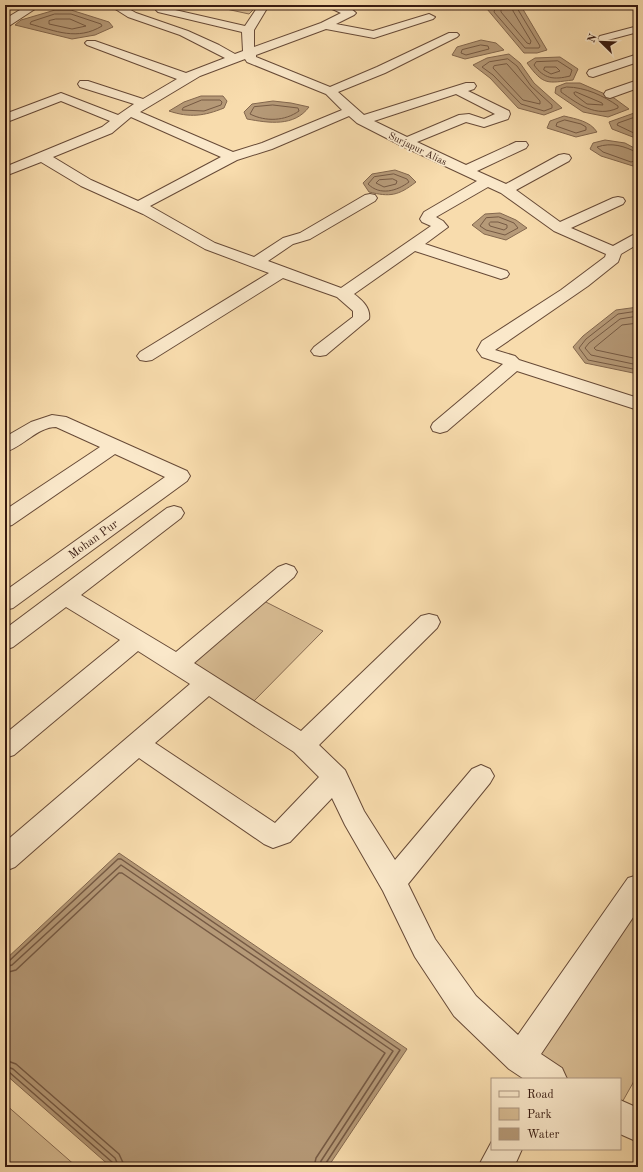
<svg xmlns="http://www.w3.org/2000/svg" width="643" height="1172" font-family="'Old Standard TT',serif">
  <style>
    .green { fill: #d7bb92; stroke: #876a51 }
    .water { fill: #b69a78; stroke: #83674e }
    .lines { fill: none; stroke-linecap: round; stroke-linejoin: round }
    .shore-far1 { stroke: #765a44; stroke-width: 1 }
    .shore { stroke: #765a44; stroke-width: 1.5 }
    .minor-casing { stroke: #674a37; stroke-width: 2 }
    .minor { fill: #fae8ca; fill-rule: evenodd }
    .labels { text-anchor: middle; stroke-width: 3.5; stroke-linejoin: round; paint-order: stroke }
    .far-street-label { font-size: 10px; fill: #371a10; stroke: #fae8ca }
    .street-label { font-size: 12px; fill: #371a10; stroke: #fae8ca }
  </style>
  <rect width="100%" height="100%" fill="#f8dcad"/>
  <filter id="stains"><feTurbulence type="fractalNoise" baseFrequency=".005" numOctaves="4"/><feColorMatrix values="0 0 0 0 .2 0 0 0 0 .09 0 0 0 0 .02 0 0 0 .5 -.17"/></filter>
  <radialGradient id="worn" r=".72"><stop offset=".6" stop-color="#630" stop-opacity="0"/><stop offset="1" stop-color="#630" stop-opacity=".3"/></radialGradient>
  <g class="green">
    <path d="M208 5H258L249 14Z"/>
    <path d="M258 598 323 631 253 702 190 661Z"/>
    <path d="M638 899V1074L620 1106V1079H569L536 1061Z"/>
    <path d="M5 1104 77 1167H5Z"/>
  </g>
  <g class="water">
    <path d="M510 5 521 6 547 50 537 53H524L487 9 493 6Z"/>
    <path d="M55 10H71L109 22 113 27 95 35 72 39 15 25 21 20Z"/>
    <path d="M481 40 496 43 504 50 465 59 452 55 457 47Z"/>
    <path d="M509 54 520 63 534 83 562 108 544 115 518 108 490 78 473 65 487 58Z"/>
    <path d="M560 57 578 69 573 80C547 83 544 86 527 63L535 58Z"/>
    <path d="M566 83H580L614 98 629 109 608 117 583 112 555 93 556 87Z"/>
    <path d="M201 96H223L227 101 224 108C204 116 190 118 169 111L184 102Z"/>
    <path d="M273 101 291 103 309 107C294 127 269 123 247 119L244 112 252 104Z"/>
    <path d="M637 112 638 139 612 129 609 122Z"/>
    <path d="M564 116C576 119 590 121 597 132L576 137 547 128 550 121Z"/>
    <path d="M605 140 625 143 638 150V163L633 166 601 156 590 149 593 143Z"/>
    <path d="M395 170 409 175 416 182C398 196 390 197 369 192L363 183 372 174Z"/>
    <path d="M500 213 516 220 527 228 506 240 484 234 472 225 485 214Z"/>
    <path d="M638 307V374L585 363 573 347 583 336 616 310Z"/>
    <path d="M119 853 407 1049 328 1167H111L5 1074V960Z"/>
  </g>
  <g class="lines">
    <g class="shore-far1">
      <path d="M496 5 494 12 525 48H539L540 46 517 8V5"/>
      <path d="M501 5V12L527 43 530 44 531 41 513 11 512 5"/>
      <path d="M55 14H71L101 24 102 26C77 41 56 31 30 24L31 22Z"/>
      <path d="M56 19H70L86 26 72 29 49 24V21Z"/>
      <path d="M481 45 488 46 489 49 466 55 461 53 462 50Z"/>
      <path d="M508 59 517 66 531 86 552 105V108L544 111 521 104 493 75 482 67 489 62Z"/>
      <path d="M558 61 572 70 570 76C554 80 544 79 534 65L536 62Z"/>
      <path d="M507 64 540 101V104L523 100 493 68 494 66Z"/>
      <path d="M545 67H556L560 71 551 74 544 70Z"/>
      <path d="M567 87C585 87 604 96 618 106V108C596 118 578 104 561 92V89Z"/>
      <path d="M576 92 602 103 603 105 587 104 575 95 574 93Z"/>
      <path d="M202 100H220L222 102 221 105 204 111 182 110 183 108Z"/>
      <path d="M273 105 298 108 299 111C285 121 266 122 250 114L254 107Z"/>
      <path d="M638 116 618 123 617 125 638 135"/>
      <path d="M565 120 581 124 586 127V130L576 133 556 126 557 123Z"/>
      <path d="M638 153C624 146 612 142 597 147L603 152 631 162 638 160"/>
      <path d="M394 174 407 179 409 182C397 191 380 196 368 184L374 177Z"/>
      <path d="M393 179 397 181 396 184 384 187 376 183 379 180Z"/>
      <path d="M499 217 514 223 518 228 505 235 486 230 480 226 486 218Z"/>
      <path d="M491 222H498L507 225V228L504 230 490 226 489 224Z"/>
      <path d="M638 311 618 314 586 339 579 348 588 360 638 370"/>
      <path d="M638 316 620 319 589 343 585 348 591 355 638 365"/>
      <path d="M638 323 622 325 594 348 596 350 638 359"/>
    </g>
    <g class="shore">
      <path d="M5 962 9 961 118 859H121L400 1050 326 1163 325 1167"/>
      <path d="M5 967 12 965 121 865 393 1051 321 1161 320 1167"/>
      <path d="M5 973 16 970 119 873H122L385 1053 316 1158 314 1167"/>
      <path d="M5 1060 16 1064 119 1154 125 1167"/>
      <path d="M5 1066 13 1069 115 1158 119 1167"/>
      <path d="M5 1071 9 1072 112 1162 114 1167"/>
    </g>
    <defs>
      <g id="minor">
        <path d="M28 5H41L9 26 5 27V19Z"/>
        <path d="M109 5H122L136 13 188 31 219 45 235 54 243 51 242 32 158 12 156 10 162 7 245 26 259 5H269L254 30V47L321 23 341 13 328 7 327 5C337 5 348 5 356 13L354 15 336 24 373 31 429 14 435 17 433 19 374 38 326 29 256 55V57L330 87 377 67 449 33H457L459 35 457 37 385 73 338 92 364 115 466 83H474L476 86 474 89 468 91 509 111 510 114 508 119 484 127 466 122 417 142 466 165 516 142H526L528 145 526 148 477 171 506 184 559 155 564 154 569 155 571 158 569 161 516 190 560 222 613 198 618 197 623 198 625 201 623 204 571 228 613 246 633 235 638 233V244L621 254 618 262 588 286 495 350 515 356 519 360 638 398V410L517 371 447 431 440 433 433 431 431 427 433 423 503 364 482 357 477 350 482 341 561 290 605 257 606 254 554 231 501 193 488 187 436 217 443 221 448 227 425 244 507 271 509 274 507 277 501 279 495 277 415 251 354 294C362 300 371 308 369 319L326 355 320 356 314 355 311 351 314 347 353 317V311L337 297 283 278 152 360 146 361 140 360 137 356 140 352 269 273 205 249 143 214 81 186 41 162 5 176V167L102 127 110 121 61 101 7 122 5 121V114L61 93 118 115 134 104 80 87 78 84 80 81H88L143 99 177 79 87 45 85 43 87 41H95L186 73 225 58 180 35 128 17ZM245 59 247 62 326 94 342 110 262 143 233 152 140 112 200 76ZM456 94 495 114 484 119 469 114 459 115 407 137 374 121ZM349 116 357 123 400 145 477 181 424 212 420 219 422 222 431 226 341 288 268 261 293 244 310 239 375 201 377 198 375 195 370 194 365 195 300 233 283 238 254 257 215 243 150 206 237 160 272 149ZM131 117 221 157 138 201 91 180 53 157 112 133Z"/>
        <path d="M638 26V32L604 41 600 40 598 38 600 36Z"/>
        <path d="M638 54V62L593 77 589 76 587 73 589 70Z"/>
        <path d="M638 80V88L610 98 606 97 604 94 606 91Z"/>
        <path d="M52 415 66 417 187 471 190 476 187 481 13 608 5 610V591L165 477 115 454 12 525 5 527V510L100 447 56 427C37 427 23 447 5 452V437L31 422Z"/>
        <path d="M174 506 181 508 184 513 181 518 81 595 176 652 278 567 286 564 294 567 297 572 294 577 194 663 301 731 421 616 429 614 437 616 440 622 437 628 319 745 345 770 364 811 395 860 472 769 481 765 490 769 494 776 490 783 408 884 435 939 476 996 518 1035 628 878 638 875V910L541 1054 562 1068 567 1079H524L509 1069 454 1016 415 957 383 891 345 825 332 798 290 842 273 848 264 844 139 758 15 867 5 871V842L190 684 138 651 14 755 5 758V734L120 640 66 607 13 647 5 650V629L167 508ZM209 696 294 752 319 777 275 823 155 743Z"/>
        <path d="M620 1100 638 1108V1142L620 1134Z"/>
        <path d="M492 1141V1149H522L514 1167H478Z"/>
      </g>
    </defs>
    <use href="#minor" class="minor-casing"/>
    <use href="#minor" class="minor"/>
  </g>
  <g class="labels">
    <g class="far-street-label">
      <text transform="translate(418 148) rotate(26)" y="4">Surjapur Alias</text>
    </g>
    <g class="street-label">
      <text transform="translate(93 539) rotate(-36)" y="4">Mohan Pur</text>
    </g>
  </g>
  <rect width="643" height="1172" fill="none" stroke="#f8dcad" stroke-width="20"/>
  <rect x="6" y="6" width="631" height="1160" fill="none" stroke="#371a10" stroke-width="2"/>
  <rect x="10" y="10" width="623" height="1152" fill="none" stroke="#371a10"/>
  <rect x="491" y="1078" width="130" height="72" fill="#fae8ca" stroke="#ac9680"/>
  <rect x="499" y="1091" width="20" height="6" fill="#fae8ca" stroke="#ac9680"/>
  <text x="527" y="1098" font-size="12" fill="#371a10">Road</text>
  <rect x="499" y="1108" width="20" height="12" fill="#d7bb92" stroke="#ac9680"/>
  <text x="527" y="1118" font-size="12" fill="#371a10">Park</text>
  <rect x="499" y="1128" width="20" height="12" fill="#b69a78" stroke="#ac9680"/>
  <text x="527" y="1138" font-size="12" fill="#371a10">Water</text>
  <g transform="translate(601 42) rotate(293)" stroke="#fae8ca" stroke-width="3" paint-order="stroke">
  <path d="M0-3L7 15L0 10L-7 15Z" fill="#371a10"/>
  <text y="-6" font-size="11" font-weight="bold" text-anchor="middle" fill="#371a10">N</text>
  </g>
  <rect width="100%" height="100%" filter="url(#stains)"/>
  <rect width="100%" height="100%" fill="url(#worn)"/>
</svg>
